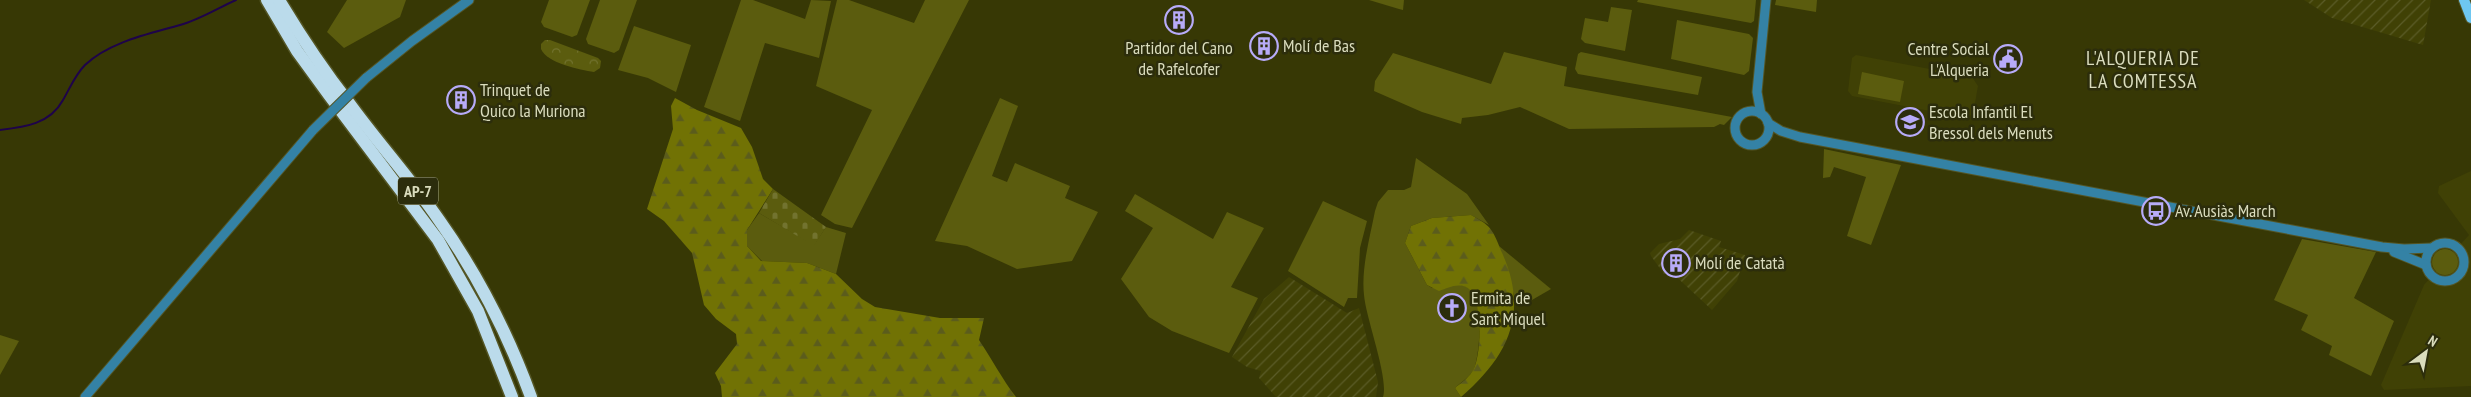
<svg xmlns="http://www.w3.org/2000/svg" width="2471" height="397" font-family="'PT Sans Narrow',sans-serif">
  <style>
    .built { fill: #404105 }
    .industrial { fill: url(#industrial-furrows) }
    .grass { fill: #5b5c0e }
    .forest { fill: url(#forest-firs) }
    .cemetery { fill: url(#cemetery-stones) }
    .park { fill: url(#park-crowns) }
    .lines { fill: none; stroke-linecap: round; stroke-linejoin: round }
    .stream { stroke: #1e034a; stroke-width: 2 }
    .minor-casing { stroke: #545626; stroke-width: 11 }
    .major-casing { stroke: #545626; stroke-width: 12 }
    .highway-casing { stroke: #545626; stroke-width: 15 }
    .minor { stroke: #3482a5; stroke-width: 9 }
    .major { stroke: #6ec7f1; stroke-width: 10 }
    .highway { stroke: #bbdbeb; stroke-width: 12 }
    .minor-bridge-casing { stroke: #545626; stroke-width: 11; stroke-linecap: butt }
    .minor-bridge { stroke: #3482a5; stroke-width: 9 }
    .labels { text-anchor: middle; stroke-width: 5; stroke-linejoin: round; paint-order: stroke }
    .shield { fill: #2c2d0c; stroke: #a6a888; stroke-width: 1 }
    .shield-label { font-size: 16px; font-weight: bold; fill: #dadcbd }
    .poi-label { font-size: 18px; fill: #dadcbd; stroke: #2c2d0c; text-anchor: start }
    .quarter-label { font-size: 20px; letter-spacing: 1px; fill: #dadcbd; stroke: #2c2d0c }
  </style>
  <defs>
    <pattern id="industrial-furrows" width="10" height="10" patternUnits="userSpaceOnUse" patternTransform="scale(1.25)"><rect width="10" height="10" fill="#404105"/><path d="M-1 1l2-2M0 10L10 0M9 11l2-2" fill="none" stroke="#5b5c28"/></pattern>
    <pattern id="forest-firs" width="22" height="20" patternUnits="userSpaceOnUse" patternTransform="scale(1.25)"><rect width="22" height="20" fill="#717204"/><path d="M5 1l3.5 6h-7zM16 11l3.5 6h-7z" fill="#5b5c1c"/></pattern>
    <pattern id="cemetery-stones" width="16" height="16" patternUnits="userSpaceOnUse" patternTransform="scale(1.25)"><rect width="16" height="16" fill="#5b5c0e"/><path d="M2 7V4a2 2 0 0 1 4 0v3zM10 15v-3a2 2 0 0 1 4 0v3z" fill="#72732f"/></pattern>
    <pattern id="park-crowns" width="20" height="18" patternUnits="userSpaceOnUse" patternTransform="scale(1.25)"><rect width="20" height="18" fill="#5b5c0e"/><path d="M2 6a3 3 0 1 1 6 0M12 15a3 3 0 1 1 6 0" fill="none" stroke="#72732f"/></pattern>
  </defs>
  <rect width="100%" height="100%" fill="#373805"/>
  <g class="built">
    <path d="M1856 55 1972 77 1978 86 1973 114 1966 118 1852 96 1848 91 1852 58Z"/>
    <path d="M1900 115 1922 119 1919 134 1911 133 1912 128 1898 125Z"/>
    <path d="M2471 171V386L2384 390 2381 385 2424 285 2469 235 2438 193 2439 186Z"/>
  </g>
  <g class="industrial">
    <path d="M2304 0H2431L2423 45 2332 18Z"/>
    <path d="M1689 230 1721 241 1719 247 1745 255 1737 281 1712 310 1669 270 1664 274 1651 256 1650 253 1659 244 1680 239Z"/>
    <path d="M1289 277 1347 313 1359 308 1378 382 1376 397H1276L1259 378 1261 371 1247 367 1232 357 1264 299Z"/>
  </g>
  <g class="grass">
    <path d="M347 0H406L400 17 344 48 327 32Z"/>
    <path d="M549 0H590L577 35 572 37 544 27 541 22Z"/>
    <path d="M600 0H637L619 50 614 53 588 44 586 39Z"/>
    <path d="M741 0H753L805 19 811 0 831 1 819 58 765 43 740 121 704 107Z"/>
    <path d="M837 0H849L914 23 925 0H969L852 228 835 224 821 215 872 110 816 86Z"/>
    <path d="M1369 0H1404L1403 10 1399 9Z"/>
    <path d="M1638 0H1756L1754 21 1751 23 1637 2Z"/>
    <path d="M1776 0H1817L1816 12 1775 5Z"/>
    <path d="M1611 7 1632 10 1625 51 1585 43 1581 39 1585 18 1608 22Z"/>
    <path d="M1677 20 1749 34 1753 38 1749 71 1744 75 1671 59Z"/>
    <path d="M634 26 691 45 676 92 648 78 618 70Z"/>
    <path d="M1504 52 1567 67 1564 86 1732 117 1724 125 1720 124 1714 127 1569 129 1520 107 1488 115 1462 118 1461 124 1422 112 1374 91 1375 81 1393 53 1491 84Z"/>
    <path d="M1581 52 1702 77 1698 95 1578 74 1575 69 1578 54Z"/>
    <path d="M1862 72 1904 81 1900 102 1858 94Z"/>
    <path d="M1000 98 1018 106 992 176 1007 182 1015 163 1070 186 1065 198 1098 212 1072 261 1017 269 967 246 935 241Z"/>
    <path d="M1824 149 1901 165 1871 245 1847 236 1866 177 1834 167 1830 177 1823 178Z"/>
    <path d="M1416 158 1467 194 1489 225 1471 215 1432 218 1411 226 1405 243 1427 285 1432 288C1442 287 1457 282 1467 287 1485 296 1480 353 1474 369 1471 376 1461 382 1455 388L1461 397H1383C1389 378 1366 319 1364 295 1361 268 1370 237 1375 211L1378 202 1388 190H1404L1411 187Z"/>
    <path d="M1135 194 1213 239 1227 212 1264 228 1231 287 1258 298 1229 353 1172 331 1149 317 1121 279 1153 228 1125 211Z"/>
    <path d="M1323 201 1367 221 1360 248 1357 298H1348L1344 307 1288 271Z"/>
    <path d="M759 213 814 245 826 227 846 233 836 274 807 263 762 261 747 246V230Z"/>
    <path d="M2302 239 2376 252 2354 298 2394 321 2371 376 2329 355 2332 346 2301 330 2308 315 2274 300Z"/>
    <path d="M1499 246 1551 289 1525 304 1516 301Z"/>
    <circle cx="2445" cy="262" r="13"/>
    <path d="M0 335 19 341 0 375Z"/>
  </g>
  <g class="forest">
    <path d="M675 98 697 110 741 128 752 147 763 179 773 189 747 230V246L761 261 807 263 836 274 862 299 875 307 940 318H984L979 340C992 359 1002 379 1016 397H722L721 386 715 373 737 344 736 334 716 319 704 305 692 253 664 221 647 209 673 129 671 106Z"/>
    <path d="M1471 215C1494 227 1493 232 1503 255 1529 315 1507 357 1461 397L1455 388C1461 383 1468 378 1472 372 1482 359 1484 294 1466 287 1456 283 1448 288 1439 291L1427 285 1405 243 1411 226 1432 218Z"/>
  </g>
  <path class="cemetery" d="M773 189 826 227 814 246 759 213Z"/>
  <path class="park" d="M545 40H550L598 58 601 61 600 68 594 72C580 70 547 63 541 49V44Z"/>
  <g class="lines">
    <path class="stream" d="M0 130C25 127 50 124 63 100 70 88 75 75 85 65 109 42 149 34 180 25 199 20 218 8 236 0"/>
    <defs>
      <g id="minor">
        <path d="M366 78 412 41 469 0"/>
        <circle cx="1752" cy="128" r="17"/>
        <path d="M1761 114 1757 92 1766 0"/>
        <path d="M1768 123 1781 131 1800 137 2382 247 2404 249 2432 248"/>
        <circle cx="2445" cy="262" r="19"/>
        <path d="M2394 252 2426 265"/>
        <path d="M85 397 313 130"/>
      </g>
      <path id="major" d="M2464 0 2471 18"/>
      <g id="highway">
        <path d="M267 0 297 51 329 95 438 240 478 311 512 397"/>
        <path d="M279 0C300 35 323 70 349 103 378 143 411 179 439 220 478 275 508 334 531 397"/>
      </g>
    </defs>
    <use href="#minor" class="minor-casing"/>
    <use href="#major" class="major-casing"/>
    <use href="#highway" class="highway-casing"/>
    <use href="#minor" class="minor"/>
    <use href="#major" class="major"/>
    <use href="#highway" class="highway"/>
    <defs>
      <path id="minor-bridge" d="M313 130 366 78"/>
    </defs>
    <use href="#minor-bridge" class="minor-bridge-casing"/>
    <use href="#minor-bridge" class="minor-bridge"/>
  </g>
  <defs>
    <symbol id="building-ring" viewBox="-11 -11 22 22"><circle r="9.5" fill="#2c2d0c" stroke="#b7abf8" stroke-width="1.5"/><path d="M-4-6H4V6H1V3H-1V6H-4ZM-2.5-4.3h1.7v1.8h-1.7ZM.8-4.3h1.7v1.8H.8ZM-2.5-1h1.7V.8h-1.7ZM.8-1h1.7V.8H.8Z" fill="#b7abf8"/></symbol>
    <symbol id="civic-ring" viewBox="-11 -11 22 22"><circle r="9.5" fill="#2c2d0c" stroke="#b7abf8" stroke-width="1.5"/><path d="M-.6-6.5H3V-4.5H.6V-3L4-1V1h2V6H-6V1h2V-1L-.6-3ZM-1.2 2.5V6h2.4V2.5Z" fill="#b7abf8"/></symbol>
    <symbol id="school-ring" viewBox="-11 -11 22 22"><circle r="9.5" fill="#2c2d0c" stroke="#b7abf8" stroke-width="1.5"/><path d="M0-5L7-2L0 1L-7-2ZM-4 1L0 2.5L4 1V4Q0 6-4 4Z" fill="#b7abf8"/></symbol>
    <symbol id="bus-ring" viewBox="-11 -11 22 22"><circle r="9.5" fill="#2c2d0c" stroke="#b7abf8" stroke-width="1.5"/><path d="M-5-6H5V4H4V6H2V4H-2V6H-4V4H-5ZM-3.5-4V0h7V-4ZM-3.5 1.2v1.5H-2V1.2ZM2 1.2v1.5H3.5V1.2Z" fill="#b7abf8"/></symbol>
    <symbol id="church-ring" viewBox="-11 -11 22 22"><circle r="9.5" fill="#2c2d0c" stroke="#b7abf8" stroke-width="1.5"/><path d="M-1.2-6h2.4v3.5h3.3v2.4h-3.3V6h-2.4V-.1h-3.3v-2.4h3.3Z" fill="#b7abf8"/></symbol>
  </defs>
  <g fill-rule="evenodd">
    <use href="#building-ring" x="1163" y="4" width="32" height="32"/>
    <use href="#building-ring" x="1248" y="30" width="32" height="32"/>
    <use href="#civic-ring" x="1992" y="43" width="32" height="32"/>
    <use href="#building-ring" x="445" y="84" width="32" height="32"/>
    <use href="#school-ring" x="1894" y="106" width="32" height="32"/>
    <use href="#bus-ring" x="2140" y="195" width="32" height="32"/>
    <use href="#building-ring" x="1660" y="247" width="32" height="32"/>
    <use href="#church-ring" x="1436" y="292" width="32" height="32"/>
  </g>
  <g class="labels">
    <rect class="shield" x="398" y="177.5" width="40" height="27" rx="4"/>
    <g class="shield-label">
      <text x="418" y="197">AP-7</text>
    </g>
    <g class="poi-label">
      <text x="1283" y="52">Molí de Bas</text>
      <text x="1179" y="54" text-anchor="middle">Partidor del Cano<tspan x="1179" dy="21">de Rafelcofer</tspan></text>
      <text x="1989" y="55" text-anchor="end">Centre Social<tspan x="1989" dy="21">L'Alqueria</tspan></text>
      <text x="480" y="96">Trinquet de<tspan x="480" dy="21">Quico la Muriona</tspan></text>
      <text x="1929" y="118">Escola Infantil El<tspan x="1929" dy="21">Bressol dels Menuts</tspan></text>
      <text x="2175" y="217">Av. Ausiàs March</text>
      <text x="1695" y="269">Molí de Catatà</text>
      <text x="1471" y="304">Ermita de<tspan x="1471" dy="21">Sant Miquel</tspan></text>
    </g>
    <g class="quarter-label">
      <text x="2143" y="65">L'ALQUERIA DE<tspan x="2143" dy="23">LA COMTESSA</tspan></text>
    </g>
  </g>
  <g transform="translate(2426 352) rotate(32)" stroke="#2c2d0c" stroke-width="4" paint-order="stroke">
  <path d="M0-4L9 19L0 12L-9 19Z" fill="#dadcbd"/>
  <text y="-8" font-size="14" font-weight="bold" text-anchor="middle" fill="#dadcbd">N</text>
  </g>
</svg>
